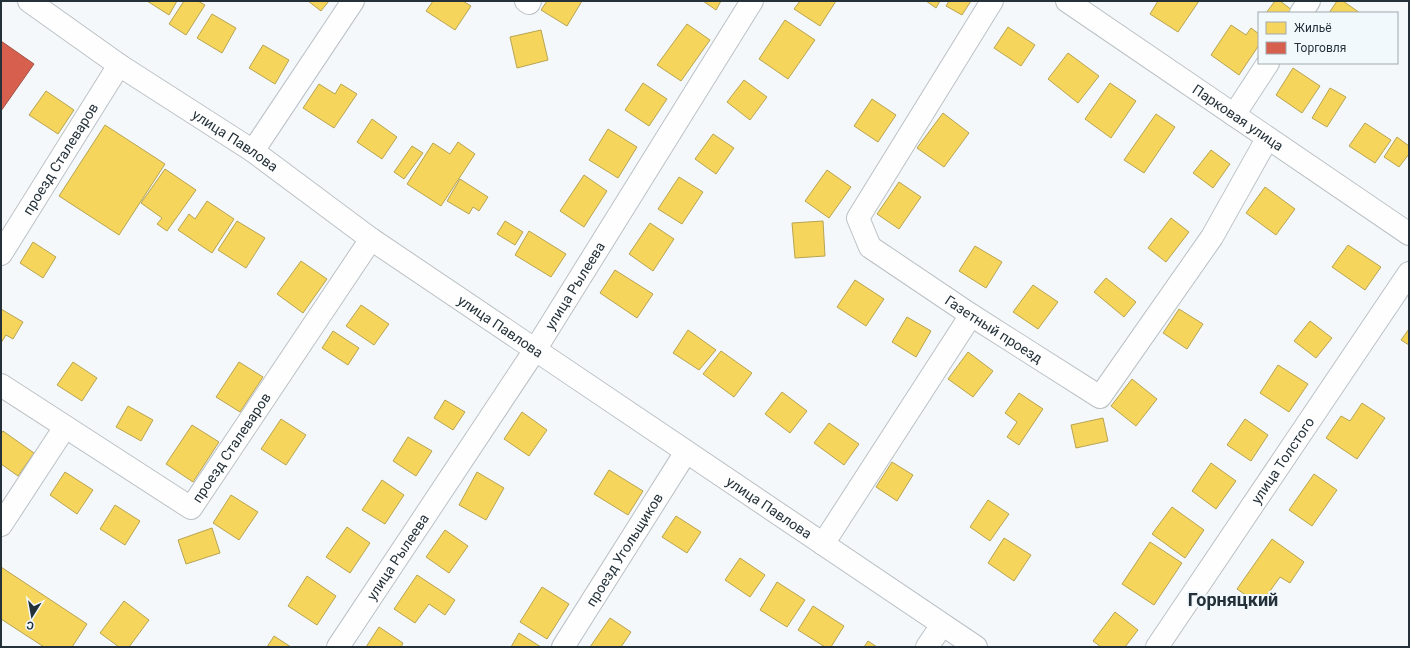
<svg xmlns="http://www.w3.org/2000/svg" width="1410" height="648" font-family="Roboto,sans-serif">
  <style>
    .homes { fill: #f6d55c; stroke: #b7a452 }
    .shops { fill: #d6604d; stroke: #a15247 }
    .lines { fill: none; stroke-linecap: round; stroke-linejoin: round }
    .minor-casing { stroke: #bac1c5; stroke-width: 24 }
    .minor { stroke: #fefefe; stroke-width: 22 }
    .labels { text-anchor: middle; stroke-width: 4; stroke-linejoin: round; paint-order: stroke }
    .street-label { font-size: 14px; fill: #243139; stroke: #f2f9fd }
    .district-label { font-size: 18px; font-weight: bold; fill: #243139; stroke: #f2f9fd }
  </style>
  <rect width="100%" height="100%" fill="#f5f8fa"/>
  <g class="homes">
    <path d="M147 1H177L169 15Z"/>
    <path d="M184 1H198L205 5 186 35 169 24Z"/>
    <path d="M308 1H329L321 11Z"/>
    <path d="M433 1H463L471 6 455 30 426 11Z"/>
    <path d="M547 1H582L567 26 541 10Z"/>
    <path d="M703 1H721L716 10Z"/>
    <path d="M800 1H836L820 26 794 9Z"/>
    <path d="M926 1H940L936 8Z"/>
    <path d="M949 1H971L962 15 946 6Z"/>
    <path d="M1158 1H1199L1178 32 1150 14Z"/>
    <path d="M1275 1H1280L1292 10 1290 13H1266Z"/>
    <path d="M1337 1H1343L1360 13H1329Z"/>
    <path d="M212 14 236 28 222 53 197 38Z"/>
    <path d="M785 20 815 40 788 79 759 59Z"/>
    <path d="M687 24 710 40 681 81 657 65Z"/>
    <path d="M1231 25 1246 35 1251 28 1259 34V45L1239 75 1211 55Z"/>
    <path d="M1008 27 1035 45 1021 66 994 48Z"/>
    <path d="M541 30 548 60 517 68 510 37Z"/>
    <path d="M263 45 289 60 275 84 249 68Z"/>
    <path d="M1068 53 1099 76 1078 103 1048 79Z"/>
    <path d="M1293 68 1320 86 1302 113 1276 95Z"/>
    <path d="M744 80 767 97 750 120 727 102Z"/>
    <path d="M643 83 667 99 649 126 625 110Z"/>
    <path d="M1110 83 1136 101 1111 138 1085 119Z"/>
    <path d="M319 84 335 94 341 84 357 94 334 128 303 108Z"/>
    <path d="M1330 88 1346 97 1327 127 1312 118Z"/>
    <path d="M46 91 74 110 58 134 29 115Z"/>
    <path d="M872 99 896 115 878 142 854 126Z"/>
    <path d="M943 113 969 133 944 167 917 148Z"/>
    <path d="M1156 114 1175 127 1144 173 1124 160Z"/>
    <path d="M372 119 397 137 382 159 357 142Z"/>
    <path d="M1365 123 1391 140 1375 163 1349 146Z"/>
    <path d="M105 125 165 164 119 235 59 196Z"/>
    <path d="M608 129 637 147 618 178 589 160Z"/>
    <path d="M713 134 734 148 716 174 695 159Z"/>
    <path d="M1397 137 1409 146V154L1399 167 1384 157Z"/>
    <path d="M458 142 475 154 441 206 407 184 433 143 450 154Z"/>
    <path d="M412 146 423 153 404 179 394 172Z"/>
    <path d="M1211 150 1230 164 1213 188 1193 173Z"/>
    <path d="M165 169 196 190 167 231 157 224 162 218 141 203Z"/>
    <path d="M827 170 851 187 829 218 805 201Z"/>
    <path d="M584 175 607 191 584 227 560 211Z"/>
    <path d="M679 177 703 192 682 224 658 209Z"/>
    <path d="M460 179 488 197 479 211 473 207 469 214 447 201Z"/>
    <path d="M899 182 921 197 899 229 877 214Z"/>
    <path d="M1265 187 1295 209 1276 235 1246 213Z"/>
    <path d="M207 201 234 219 212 253 178 230 189 214 195 219Z"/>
    <path d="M1171 218 1189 232 1166 262 1148 248Z"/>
    <path d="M237 221 265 238 246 268 218 250Z"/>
    <path d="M505 221 523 232 515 245 497 234Z"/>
    <path d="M823 221 825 256 795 258 792 223Z"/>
    <path d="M650 223 674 239 653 271 629 254Z"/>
    <path d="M529 231 566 254 551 277 515 255Z"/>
    <path d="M33 242 56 257 43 278 20 263Z"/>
    <path d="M1348 245 1381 267 1365 290 1332 267Z"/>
    <path d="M975 246 1002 262 986 288 959 271Z"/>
    <path d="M301 261 327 279 303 313 277 294Z"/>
    <path d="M615 270 653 294 637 318 600 293Z"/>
    <path d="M1106 278 1136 302 1124 317 1094 292Z"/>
    <path d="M855 280 884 299 866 326 837 307Z"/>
    <path d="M1033 285 1058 302 1038 329 1013 312Z"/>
    <path d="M361 305 389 324 374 345 346 326Z"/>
    <path d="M1 309 23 322 13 339 6 335 1 343Z"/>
    <path d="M1179 309 1203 324 1187 349 1163 333Z"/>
    <path d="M907 317 931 331 916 357 892 342Z"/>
    <path d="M1310 321 1332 338 1316 358 1294 341Z"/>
    <path d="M1409 329V345L1401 340Z"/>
    <path d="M688 330 716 350 699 370 673 353Z"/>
    <path d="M333 331 359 348 348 365 322 348Z"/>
    <path d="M721 351 752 373 734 397 703 374Z"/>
    <path d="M968 352 993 371 973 397 948 379Z"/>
    <path d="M73 362 97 378 82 401 57 385Z"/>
    <path d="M239 362 263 377 240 412 216 397Z"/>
    <path d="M1278 365 1308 384 1289 412 1260 393Z"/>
    <path d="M1132 379 1157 399 1136 426 1111 406Z"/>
    <path d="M782 392 807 411 790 433 765 414Z"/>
    <path d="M1019 393 1043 409 1019 445 1007 437 1017 422 1005 413Z"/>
    <path d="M445 400 465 412 453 430 434 418Z"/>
    <path d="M1362 403 1385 418 1357 459 1326 438 1341 416 1350 421Z"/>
    <path d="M128 406 153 420 141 441 116 427Z"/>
    <path d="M522 412 547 430 529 456 504 439Z"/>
    <path d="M1103 418 1108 441 1076 448 1071 425Z"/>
    <path d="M281 419 306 435 286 465 261 449Z"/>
    <path d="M1245 419 1268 435 1251 461 1227 445Z"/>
    <path d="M829 423 859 444 844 465 814 443Z"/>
    <path d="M192 425 219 442 193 482 166 464Z"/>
    <path d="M3 431 34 453 18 476 1 464V434Z"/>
    <path d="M408 437 432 451 416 476 393 461Z"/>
    <path d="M892 462 913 475 897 501 876 487Z"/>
    <path d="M1211 463 1236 481 1216 509 1192 491Z"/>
    <path d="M609 470 643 491 628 515 594 494Z"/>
    <path d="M65 472 93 490 77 514 50 495Z"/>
    <path d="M477 472 504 488 486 520 459 505Z"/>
    <path d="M1314 474 1337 490 1312 526 1289 510Z"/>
    <path d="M382 480 404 495 385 524 362 510Z"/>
    <path d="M231 495 258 512 239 540 213 523Z"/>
    <path d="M988 500 1009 514 990 541 970 527Z"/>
    <path d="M115 505 140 521 125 545 100 529Z"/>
    <path d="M1172 507 1204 530 1185 558 1152 534Z"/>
    <path d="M676 516 701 532 687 553 662 537Z"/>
    <path d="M347 527 370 543 350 573 326 557Z"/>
    <path d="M212 528 220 553 186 564 178 540Z"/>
    <path d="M445 530 468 546 449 573 426 557Z"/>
    <path d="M1004 538 1031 555 1014 581 988 563Z"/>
    <path d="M1272 539 1304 562 1290 583 1280 577 1260 605 1237 589Z"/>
    <path d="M1150 542 1182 563 1154 605 1122 584Z"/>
    <path d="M740 558 765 575 750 597 725 580Z"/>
    <path d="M1 567 87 624 72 647H44L1 619Z"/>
    <path d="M417 575 455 600 445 615 429 604 415 623 394 609Z"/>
    <path d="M307 576 336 596 317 625 288 606Z"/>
    <path d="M777 582 805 600 787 627 760 610Z"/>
    <path d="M542 587 569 604 547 639 520 622Z"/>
    <path d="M124 601 149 620 129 647H119L100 633Z"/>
    <path d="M813 606 844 626 831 647H825L798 630Z"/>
    <path d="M1115 612 1138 630 1125 647H1101L1093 641Z"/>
    <path d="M610 618 631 632 621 647H590Z"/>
    <path d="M379 627 403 643 401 647H366Z"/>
    <path d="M519 633 541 647H511Z"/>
    <path d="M274 636 291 647H267Z"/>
    <path d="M868 641 877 647H864Z"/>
  </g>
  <path class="shops" d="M1 41 34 64 1 111Z"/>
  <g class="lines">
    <defs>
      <g id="minor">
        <path id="s1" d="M29 1 119 65 253 151 371 239 976 647"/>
        <path d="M526 1 529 3 530 1"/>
        <path id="s2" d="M992 1 858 218 870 247 971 315 1100 397 1212 237 1267 139"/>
        <path id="s3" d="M1067 1 1409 234"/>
        <path d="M1301 13 1309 1"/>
        <path d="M1234 115 1268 63"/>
        <path d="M253 151 353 1"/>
        <path id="s4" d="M1 254 119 65"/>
        <path id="s5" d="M1 385 191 508 371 239"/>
        <path d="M1 525 65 427"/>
        <path d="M823 544 971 315"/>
        <path id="s6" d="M338 647 535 350 752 1"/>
        <path id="s7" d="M563 647 686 452"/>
        <path d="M927 647 942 625"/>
        <path id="s8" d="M1157 647 1409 273"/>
      </g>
    </defs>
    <use href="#minor" class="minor-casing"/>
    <use href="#minor" class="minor"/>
  </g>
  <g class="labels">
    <g class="street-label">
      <text dy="5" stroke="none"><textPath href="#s3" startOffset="207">Парковая улица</textPath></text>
      <text dy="5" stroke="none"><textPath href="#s1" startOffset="249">улица Павлова</textPath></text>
      <text dy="5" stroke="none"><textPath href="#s4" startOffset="112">проезд Сталеваров</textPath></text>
      <text dy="5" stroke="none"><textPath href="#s6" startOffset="432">улица Рылеева</textPath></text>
      <text dy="5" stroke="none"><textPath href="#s1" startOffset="573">улица Павлова</textPath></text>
      <text dy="5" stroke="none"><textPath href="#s2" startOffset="435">Газетный проезд</textPath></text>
      <text dy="5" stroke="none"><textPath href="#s5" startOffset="299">проезд Сталеваров</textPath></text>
      <text dy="5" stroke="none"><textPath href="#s8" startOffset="225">улица Толстого</textPath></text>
      <text dy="5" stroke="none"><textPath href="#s1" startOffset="897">улица Павлова</textPath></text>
      <text dy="5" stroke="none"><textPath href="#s7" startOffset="115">проезд Угольщиков</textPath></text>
      <text dy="5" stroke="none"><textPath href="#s6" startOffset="108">улица Рылеева</textPath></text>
    </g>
    <g class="district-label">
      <text x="1233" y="606">Горняцкий</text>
    </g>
  </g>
  <rect width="1410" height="648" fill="none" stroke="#243139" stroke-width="4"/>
  <rect x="1258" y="12" width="140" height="52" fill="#f2f9fd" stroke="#a0a9af"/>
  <rect x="1266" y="22" width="20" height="12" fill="#f6d55c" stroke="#a0a9af"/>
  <text x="1294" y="32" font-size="12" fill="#243139">Жильё</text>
  <rect x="1266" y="42" width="20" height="12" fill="#d6604d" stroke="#a0a9af"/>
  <text x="1294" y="52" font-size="12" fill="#243139">Торговля</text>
  <g transform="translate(32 616) rotate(191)" stroke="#f2f9fd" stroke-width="3" paint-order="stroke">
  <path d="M0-3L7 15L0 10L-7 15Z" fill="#243139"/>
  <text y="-6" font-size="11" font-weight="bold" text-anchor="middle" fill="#243139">С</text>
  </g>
</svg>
